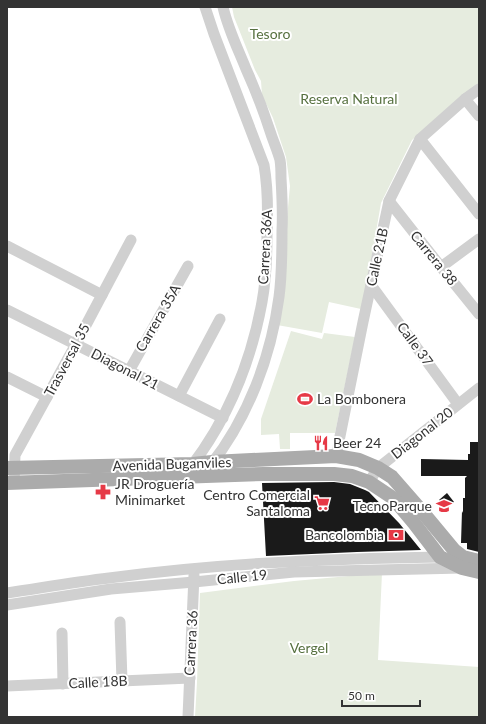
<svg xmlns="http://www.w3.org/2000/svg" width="486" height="724" font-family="Lato,sans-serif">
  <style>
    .green { fill: #e6ecdf }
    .building { fill: #1a1a1a }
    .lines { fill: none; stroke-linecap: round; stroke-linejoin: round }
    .minor { stroke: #d0d0d0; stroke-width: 11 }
    .major { stroke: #ababab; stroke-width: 14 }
    .labels { text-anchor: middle; stroke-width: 4; stroke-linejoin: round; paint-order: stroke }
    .park-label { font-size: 14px; fill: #56703f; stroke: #fff }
    .street-label { font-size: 14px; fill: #333; stroke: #fff }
    .poi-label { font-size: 14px; fill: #333; stroke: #fff; text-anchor: start }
  </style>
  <rect width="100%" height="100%" fill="#fff"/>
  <g class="green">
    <path d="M232 7H479V86L463 98 412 140 381 203 368 278 361 309 329 302 322 333 277 325 290 186 286 157 273 118 262 95 261 81 255 70 238 27 234 17Z"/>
    <path d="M291 331 322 339 324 333 355 337 335 433H290V449H280L279 434 261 435V419Z"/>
    <path d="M382 573 378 660 479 667V717H195L197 682 200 593 294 581Z"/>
  </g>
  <g class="building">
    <path d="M470 442H479V552L467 549V543H461L462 511 463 513V498H465V478L467 476H421V459L468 460V454H470Z"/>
    <path d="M334 482 350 484 365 490 369 492 399 523 421 550 357 552 266 556 262 483Z"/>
    <path d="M447 493 454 502 446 509 439 500Z"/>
  </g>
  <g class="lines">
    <g class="minor">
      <path d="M465 99 479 116"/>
      <path d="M420 139 479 214"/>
      <path d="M389 201 441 267 479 314"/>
      <path d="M7 246 102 295"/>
      <path d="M441 267 479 239"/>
      <path d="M371 285 458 404"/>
      <path d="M7 310 223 418"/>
      <path d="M129 371 188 266"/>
      <path d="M7 377 47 397"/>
      <path d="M179 396 220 319"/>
      <path d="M336 456 363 322 389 201 420 139 465 99 479 89"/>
      <path d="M210 466C248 418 271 357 279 297 282 275 282 252 282 230 283 213 282 196 281 178 281 173 281 166 280 160 278 152 274 143 271 134 264 112 256 91 246 69 238 49 228 29 223 7"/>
      <path d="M190 468C227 420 251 362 262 302 266 280 267 257 267 235 268 212 268 188 264 165L214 34 205 7"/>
      <path d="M369 482 378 468 479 388"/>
      <path d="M14 483 15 455 76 344 131 240"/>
      <path d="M7 593C41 588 75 582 109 578 219 563 329 559 440 557"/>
      <path d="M7 605 111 589 194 582 294 572 462 568"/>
      <path d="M120 622 122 681"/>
      <path d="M62 633 63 684"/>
      <path d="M7 686 190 678"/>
      <path d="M188 717 194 575"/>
    </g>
    <g class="major">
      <path d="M7 468 193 464 212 462 336 456 359 460 378 468 392 477 420 509 454 550 463 557 479 561"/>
      <path d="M7 483 264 474H334L352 476 369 482 393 498 414 523 440 557 462 568 479 572"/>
    </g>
  </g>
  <defs>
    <symbol id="stadium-bare" viewBox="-9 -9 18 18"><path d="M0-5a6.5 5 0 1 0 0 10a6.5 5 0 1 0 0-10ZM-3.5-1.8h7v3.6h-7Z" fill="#e63946" stroke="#fff" stroke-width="2.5" paint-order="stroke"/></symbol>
    <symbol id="restaurant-bare" viewBox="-9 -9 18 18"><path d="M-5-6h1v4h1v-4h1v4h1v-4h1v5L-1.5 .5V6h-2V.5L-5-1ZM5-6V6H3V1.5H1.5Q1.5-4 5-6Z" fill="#e63946" stroke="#fff" stroke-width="2.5" paint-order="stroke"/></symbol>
    <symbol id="pharmacy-bare" viewBox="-9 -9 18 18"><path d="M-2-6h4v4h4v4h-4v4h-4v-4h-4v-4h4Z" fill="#e63946" stroke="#fff" stroke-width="2.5" paint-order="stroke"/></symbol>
    <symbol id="supermarket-bare" viewBox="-9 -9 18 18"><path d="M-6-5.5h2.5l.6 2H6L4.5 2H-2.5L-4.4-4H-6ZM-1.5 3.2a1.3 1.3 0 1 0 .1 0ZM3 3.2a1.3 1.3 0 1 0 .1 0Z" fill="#e63946" stroke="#fff" stroke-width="2.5" paint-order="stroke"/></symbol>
    <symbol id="university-bare" viewBox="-9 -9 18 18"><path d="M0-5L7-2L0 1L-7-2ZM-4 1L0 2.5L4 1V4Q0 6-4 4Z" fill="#e63946" stroke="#fff" stroke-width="2.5" paint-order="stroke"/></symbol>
    <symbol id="bank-bare" viewBox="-9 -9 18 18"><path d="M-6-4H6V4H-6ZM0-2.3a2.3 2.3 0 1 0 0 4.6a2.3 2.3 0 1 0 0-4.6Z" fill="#e63946" stroke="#fff" stroke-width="2.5" paint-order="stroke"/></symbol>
  </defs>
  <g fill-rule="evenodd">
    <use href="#stadium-bare" x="294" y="388" width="22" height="22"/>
    <use href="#restaurant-bare" x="310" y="432" width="22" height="22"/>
    <use href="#pharmacy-bare" x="92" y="481" width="22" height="22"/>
    <use href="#supermarket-bare" x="311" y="492" width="22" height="22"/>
    <use href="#university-bare" x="433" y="495" width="22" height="22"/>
    <use href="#bank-bare" x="385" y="524" width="22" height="22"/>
  </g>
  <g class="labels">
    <g class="park-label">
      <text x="270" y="39">Tesoro</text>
      <text x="349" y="104">Reserva Natural</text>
      <text x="309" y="653">Vergel</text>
    </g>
    <g class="street-label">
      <text transform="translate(265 247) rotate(-87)" y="5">Carrera 36A</text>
      <text transform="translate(377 257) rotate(-78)" y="5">Calle 21B</text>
      <text transform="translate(434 258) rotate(51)" y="5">Carrera 38</text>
      <text transform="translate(158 318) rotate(-60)" y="5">Carrera 35A</text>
      <text transform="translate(415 344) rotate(54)" y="5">Calle 37</text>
      <text transform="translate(67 360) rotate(-62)" y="5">Trasversal 35</text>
      <text transform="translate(125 369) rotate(27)" y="5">Diagonal 21</text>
      <text transform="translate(422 433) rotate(-38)" y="5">Diagonal 20</text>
      <text transform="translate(172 464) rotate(-2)" y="5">Avenida Buganviles</text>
      <text transform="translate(242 577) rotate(-6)" y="5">Calle 19</text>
      <text transform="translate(191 643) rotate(-87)" y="5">Carrera 36</text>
      <text transform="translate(98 682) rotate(-3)" y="5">Calle 18B</text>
    </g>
    <g class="poi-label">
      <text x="317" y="404">La Bombonera</text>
      <text x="333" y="448">Beer 24</text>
      <text x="115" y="489">JR Droguería<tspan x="115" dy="16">Minimarket</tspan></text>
      <text x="310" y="500" text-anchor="end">Centro Comercial<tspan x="310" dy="16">Santaloma</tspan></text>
      <text x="432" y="511" text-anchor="end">TecnoParque</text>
      <text x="384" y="540" text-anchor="end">Bancolombia</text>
    </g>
  </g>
  <rect width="486" height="724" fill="none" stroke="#333333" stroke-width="16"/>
  <path d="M342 700v6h78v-6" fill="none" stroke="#333333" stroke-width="2"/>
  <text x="348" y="700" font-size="12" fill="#333333" stroke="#ffffff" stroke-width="3" paint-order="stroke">50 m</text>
</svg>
